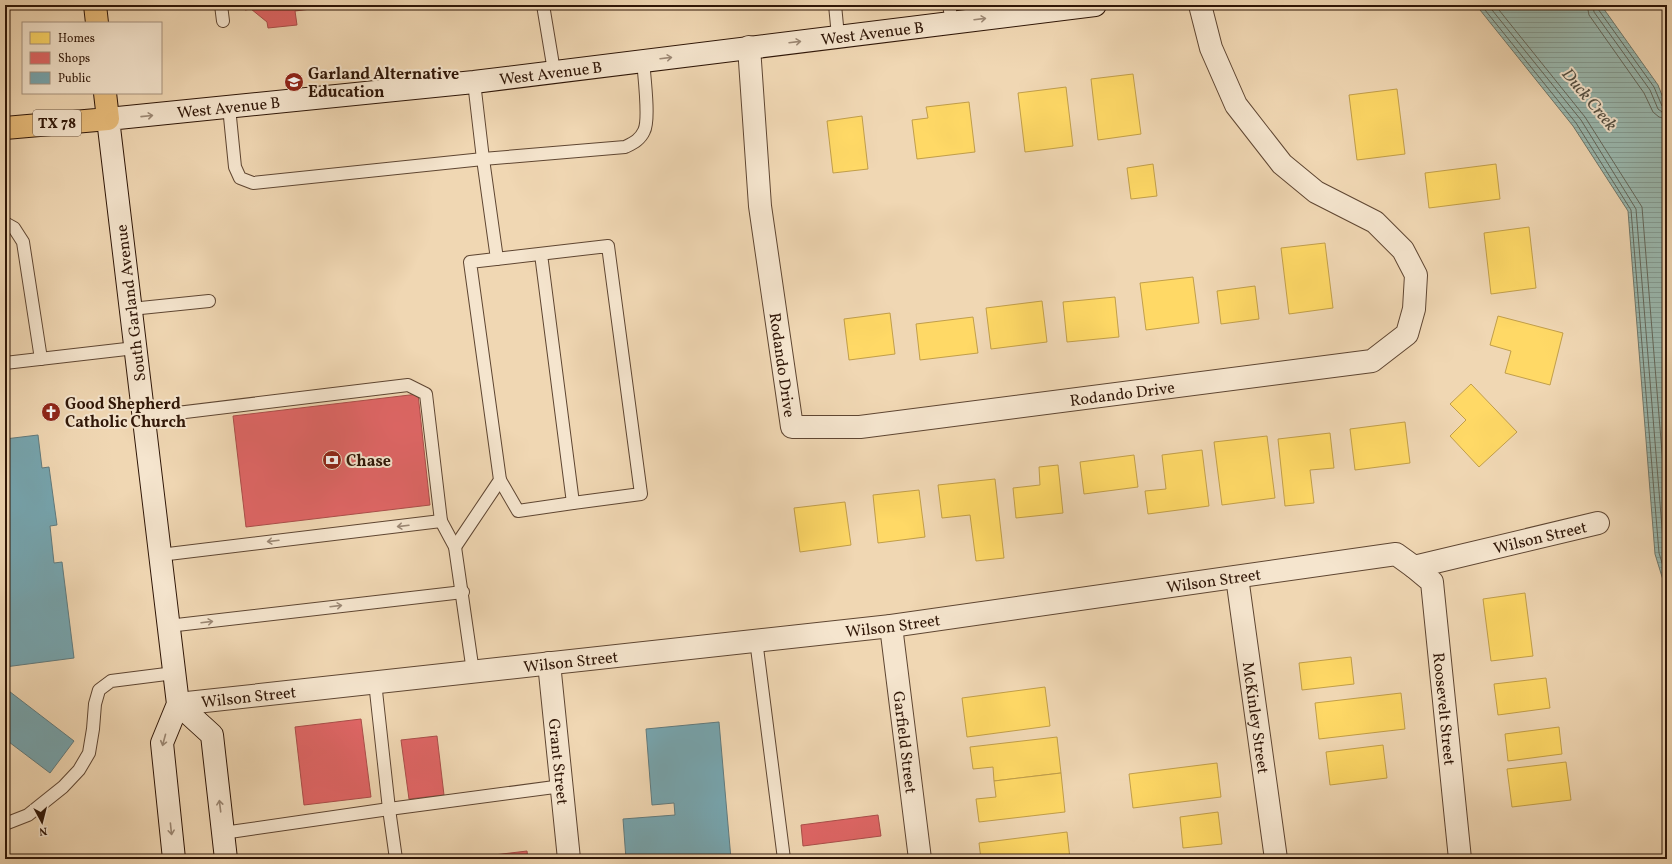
<svg xmlns="http://www.w3.org/2000/svg" width="1672" height="864" font-family="Vollkorn,serif">
  <style>
    .water { fill: url(#water-rules); stroke: #6f786c }
    .homes { fill: #ffd966; stroke: #c19e4a }
    .shops { fill: #e06666; stroke: #ab4e4a }
    .public { fill: #76a5af; stroke: #617a7d }
    .lines { fill: none; stroke-linecap: round; stroke-linejoin: round }
    .shore { stroke: #64685c; stroke-width: 1 }
    .lane-casing { stroke: #5f4632; stroke-width: 14 }
    .street-casing { stroke: #5f4632; stroke-width: 24 }
    .secondary-casing { stroke: #2f1607; stroke-width: 24 }
    .primary-casing { stroke: #2f1607; stroke-width: 24 }
    .lane { stroke: #f5e5ce; stroke-width: 12 }
    .street { stroke: #f5e5ce; stroke-width: 22 }
    .secondary { stroke: #f5e5ce; stroke-width: 22 }
    .primary { stroke: #e8bc7a; stroke-width: 22 }
    .oneway { stroke: #9c8874 }
    .labels { text-anchor: middle; stroke-width: 4; stroke-linejoin: round; paint-order: stroke }
    .shield { fill: #f5e5ce; stroke: #6a5443; stroke-width: 1 }
    .shield-label { font-size: 15px; font-weight: bold; fill: #2f1607 }
    .street-label { font-size: 16px; fill: #2f1607; stroke: #f5e5ce }
    .poi-label { font-size: 16px; font-weight: bold; fill: #2f1607; stroke: #f5e5ce; text-anchor: start }
    .water-label { font-size: 17px; font-style: italic; fill: #544f42; stroke: #f5e5ce }
  </style>
  <defs>
    <pattern id="water-rules" width="6" height="5" patternUnits="userSpaceOnUse"><rect width="6" height="5" fill="#9ab9b0"/><path d="M0 2.5h6" fill="none" stroke="#859e96"/></pattern>
  </defs>
  <rect width="100%" height="100%" fill="#f0d7b3"/>
  <filter id="stains"><feTurbulence type="fractalNoise" baseFrequency=".005" numOctaves="4"/><feColorMatrix values="0 0 0 0 .2 0 0 0 0 .09 0 0 0 0 .02 0 0 0 .5 -.17"/></filter>
  <radialGradient id="worn" r=".72"><stop offset=".6" stop-color="#630" stop-opacity="0"/><stop offset="1" stop-color="#630" stop-opacity=".3"/></radialGradient>
  <path class="water" d="M1476 5H1601L1658 85 1667 108V593L1655 554 1628 211 1573 126Z"/>
  <g class="homes">
    <path d="M1133 74 1141 134 1098 140 1091 79Z"/>
    <path d="M1066 87 1073 146 1025 152 1018 93Z"/>
    <path d="M1397 89 1405 154 1357 160 1349 95Z"/>
    <path d="M969 102 975 152 917 159 912 120 928 118 926 107Z"/>
    <path d="M862 116 868 169 833 173 827 121Z"/>
    <path d="M1153 164 1157 196 1131 199 1127 168Z"/>
    <path d="M1496 164 1500 199 1429 208 1425 173Z"/>
    <path d="M1529 227 1536 288 1491 294 1484 233Z"/>
    <path d="M1325 243 1333 308 1289 314 1281 248Z"/>
    <path d="M1193 277 1199 323 1146 330 1140 283Z"/>
    <path d="M1255 286 1259 319 1221 324 1217 291Z"/>
    <path d="M1115 297 1119 337 1067 342 1063 302Z"/>
    <path d="M1042 301 1047 342 991 349 986 308Z"/>
    <path d="M890 313 895 354 849 360 844 319Z"/>
    <path d="M1498 316 1563 333 1550 385 1505 373 1511 351 1490 345Z"/>
    <path d="M973 317 978 353 920 360 916 324Z"/>
    <path d="M1471 384 1517 432 1479 467 1450 436 1466 420 1450 404Z"/>
    <path d="M1405 422 1410 463 1355 470 1350 429Z"/>
    <path d="M1330 433 1334 468 1310 470 1314 503 1285 506 1278 439Z"/>
    <path d="M1267 436 1275 498 1222 505 1214 442Z"/>
    <path d="M1202 450 1209 506 1148 514 1145 491 1166 489 1162 455Z"/>
    <path d="M1134 455 1138 487 1084 494 1080 462Z"/>
    <path d="M1058 465 1063 513 1016 518 1013 488 1040 485 1039 467Z"/>
    <path d="M995 479 1004 558 976 561 970 515 942 518 938 485Z"/>
    <path d="M919 490 925 537 878 543 873 495Z"/>
    <path d="M845 502 851 545 800 552 794 508Z"/>
    <path d="M1525 593 1533 656 1491 661 1483 599Z"/>
    <path d="M1351 657 1354 684 1302 690 1299 663Z"/>
    <path d="M1546 678 1550 708 1498 715 1494 684Z"/>
    <path d="M1045 687 1050 726 967 737 962 698Z"/>
    <path d="M1401 693 1405 729 1319 739 1315 703Z"/>
    <path d="M1559 727 1562 754 1508 761 1505 734Z"/>
    <path d="M1057 737 1061 773 994 781 993 767 973 769 970 747Z"/>
    <path d="M1383 745 1387 778 1330 785 1326 752Z"/>
    <path d="M1566 762 1571 800 1512 807 1507 769Z"/>
    <path d="M1217 763 1221 797 1133 808 1129 774Z"/>
    <path d="M1061 773 1065 812 979 822 976 799 996 797 994 781Z"/>
    <path d="M1218 812 1222 844 1183 848 1180 817Z"/>
    <path d="M1067 832 1070 859H981L979 843Z"/>
  </g>
  <g class="shops">
    <path d="M244 5H335V6L295 11 297 25 268 28 267 22 251 9 245 10Z"/>
    <path d="M418 394 430 505 246 527 233 416Z"/>
    <path d="M361 719 371 797 304 805 295 727Z"/>
    <path d="M437 736 444 795 409 799 401 740Z"/>
    <path d="M878 815 881 836 803 846 801 825Z"/>
    <path d="M527 851 528 859H469V858Z"/>
  </g>
  <g class="public">
    <path d="M38 435 42 468 49 467 57 525 50 526 54 563 62 562 74 658 5 667V439Z"/>
    <path d="M5 688 74 741 50 773 5 739Z"/>
    <path d="M719 722 731 859H626L623 819 675 815 674 803 652 805 646 729Z"/>
  </g>
  <g class="lines">
    <g class="shore">
      <path d="M1481 5 1576 123 1631 210 1659 553 1667 579"/>
      <path d="M1488 5 1581 120 1636 209 1664 552 1667 562"/>
      <path d="M1495 5 1585 117 1642 207 1667 514"/>
      <path d="M1587 5 1589 15 1644 93 1653 112 1659 117 1667 119"/>
      <path d="M1593 5 1594 12 1650 90 1658 109 1662 112 1667 113"/>
      <path d="M1598 5V9L1654 87 1662 106 1667 108"/>
    </g>
    <defs>
      <g id="lane">
        <path d="M221 5 223 21"/>
        <path d="M543 5 554 71"/>
        <path d="M835 5 838 36"/>
        <path d="M949 5 952 22"/>
        <path d="M474 82 483 159 497 259"/>
        <path d="M229 107 235 167 240 178 253 183 483 159 625 147C633 143 640 140 644 131 650 120 644 75 643 60"/>
        <path d="M5 223 14 228 23 242 41 359"/>
        <path d="M131 309 209 301"/>
        <path d="M5 363 135 348"/>
        <path d="M144 417 408 385 426 394 441 521 455 547 473 672"/>
        <path d="M500 480 518 511 573 503"/>
        <path d="M455 547 500 480 470 262C516 257 562 251 608 246L641 494 573 503 541 254"/>
        <path d="M160 555 441 521"/>
        <path d="M168 626 463 592"/>
        <path d="M756 640 784 859"/>
        <path d="M375 682 389 809 396 859"/>
        <path d="M5 824 28 815 63 787 79 770 89 753 93 729 95 704 99 690 111 681 174 673"/>
        <path d="M223 833 389 809 562 786"/>
      </g>
      <g id="street">
        <path id="s1" d="M749 47 760 206 792 427H860L1372 361 1407 334 1414 309 1416 275 1403 250 1375 222 1316 192 1282 164 1236 105 1211 48 1200 5"/>
        <path id="s2" d="M1414 567 1432 582 1460 859"/>
        <path id="s3" d="M1237 577 1276 859"/>
        <path id="s4" d="M891 626 920 859"/>
        <path id="s5" d="M549 663 569 859"/>
        <path id="s6" d="M178 704 891 626 1396 554 1414 567 1598 523"/>
      </g>
      <g id="secondary">
        <path d="M178 704 212 735 226 859"/>
        <path id="s7" d="M174 859 162 743 178 704 108 119 474 82 1095 5"/>
      </g>
      <g id="primary">
        <path d="M95 5 97 23"/>
        <path d="M5 128 108 119 105 93"/>
      </g>
    </defs>
    <use href="#lane" class="lane-casing"/>
    <use href="#street" class="street-casing"/>
    <use href="#secondary" class="secondary-casing"/>
    <use href="#primary" class="primary-casing"/>
    <use href="#lane" class="lane"/>
    <use href="#street" class="street"/>
    <use href="#secondary" class="secondary"/>
    <use href="#primary" class="primary"/>
  </g>
  <defs><path id="oneway-shaft" d="M-6 0H5M1.5-3L5.5 0L1.5 3" fill="none" stroke-width="1.6" stroke-linecap="round" stroke-linejoin="round"/></defs>
  <g class="oneway">
    <use href="#oneway-shaft" transform="translate(980 19) rotate(-7)"/>
    <use href="#oneway-shaft" transform="translate(795 42) rotate(-7)"/>
    <use href="#oneway-shaft" transform="translate(666 58) rotate(-7)"/>
    <use href="#oneway-shaft" transform="translate(147 116) rotate(-6)"/>
    <use href="#oneway-shaft" transform="translate(403 526) rotate(173)"/>
    <use href="#oneway-shaft" transform="translate(273 541) rotate(173)"/>
    <use href="#oneway-shaft" transform="translate(336 606) rotate(-7)"/>
    <use href="#oneway-shaft" transform="translate(207 622) rotate(-7)"/>
    <use href="#oneway-shaft" transform="translate(164 740) rotate(105)"/>
    <use href="#oneway-shaft" transform="translate(220 806) rotate(-97)"/>
    <use href="#oneway-shaft" transform="translate(171 829) rotate(84)"/>
  </g>
  <defs>
    <symbol id="school-disc" viewBox="-11 -11 22 22"><circle r="9.5" fill="#8f2418" stroke="#f5e5ce"/><path d="M0-5L7-2L0 1L-7-2ZM-4 1L0 2.5L4 1V4Q0 6-4 4Z" fill="#fff"/></symbol>
    <symbol id="church-disc" viewBox="-11 -11 22 22"><circle r="9.5" fill="#8f2418" stroke="#f5e5ce"/><path d="M-1.2-6h2.4v3.5h3.3v2.4h-3.3V6h-2.4V-.1h-3.3v-2.4h3.3Z" fill="#fff"/></symbol>
    <symbol id="bank-disc" viewBox="-11 -11 22 22"><circle r="9.5" fill="#8f2418" stroke="#f5e5ce"/><path d="M-6-4H6V4H-6ZM0-2.3a2.3 2.3 0 1 0 0 4.6a2.3 2.3 0 1 0 0-4.6Z" fill="#fff"/></symbol>
  </defs>
  <g fill-rule="evenodd">
    <use href="#school-disc" x="283" y="71" width="22" height="22"/>
    <use href="#church-disc" x="40" y="401" width="22" height="22"/>
    <use href="#bank-disc" x="321" y="449" width="22" height="22"/>
  </g>
  <g class="labels">
    <rect class="shield" x="33" y="110" width="48" height="26" rx="3"/>
    <g class="shield-label">
      <text x="57" y="128">TX 78</text>
    </g>
    <g class="street-label">
      <text dy="6" stroke="none"><textPath href="#s7" startOffset="1517">West Avenue B</textPath></text>
      <text dy="6" stroke="none"><textPath href="#s7" startOffset="1193">West Avenue B</textPath></text>
      <text dy="6" stroke="none"><textPath href="#s7" startOffset="869">West Avenue B</textPath></text>
      <text transform="translate(130 303) rotate(-97)" y="6">South Garland Avenue</text>
      <text dy="6" stroke="none"><textPath href="#s1" startOffset="320">Rodando Drive</textPath></text>
      <text dy="6" stroke="none"><textPath href="#s1" startOffset="715">Rodando Drive</textPath></text>
      <text dy="6" stroke="none"><textPath href="#s6" startOffset="1379">Wilson Street</textPath></text>
      <text dy="6" stroke="none"><textPath href="#s6" startOffset="1043">Wilson Street</textPath></text>
      <text dy="6" stroke="none"><textPath href="#s6" startOffset="719">Wilson Street</textPath></text>
      <text dy="6" stroke="none"><textPath href="#s6" startOffset="395">Wilson Street</textPath></text>
      <text dy="6" stroke="none"><textPath href="#s6" startOffset="71">Wilson Street</textPath></text>
      <text dy="6" stroke="none"><textPath href="#s2" startOffset="151">Roosevelt Street</textPath></text>
      <text dy="6" stroke="none"><textPath href="#s3" startOffset="142">McKinley Street</textPath></text>
      <text dy="6" stroke="none"><textPath href="#s4" startOffset="117">Garfield Street</textPath></text>
      <text dy="6" stroke="none"><textPath href="#s5" startOffset="99">Grant Street</textPath></text>
    </g>
    <g class="poi-label">
      <text x="308" y="79">Garland Alternative<tspan x="308" dy="18">Education</tspan></text>
      <text x="65" y="409">Good Shepherd<tspan x="65" dy="18">Catholic Church</tspan></text>
      <text x="346" y="466">Chase</text>
    </g>
    <g class="water-label">
      <text transform="translate(1590 99) rotate(50)" y="6">Duck Creek</text>
    </g>
  </g>
  <rect width="1672" height="864" fill="none" stroke="#f0d7b3" stroke-width="20"/>
  <rect x="6" y="6" width="1660" height="852" fill="none" stroke="#2f1607" stroke-width="2"/>
  <rect x="10" y="10" width="1652" height="844" fill="none" stroke="#2f1607"/>
  <rect x="22" y="22" width="140" height="72" fill="#f5e5ce" stroke="#a6927e"/>
  <rect x="30" y="32" width="20" height="12" fill="#ffd966" stroke="#a6927e"/>
  <text x="58" y="42" font-size="12" fill="#2f1607">Homes</text>
  <rect x="30" y="52" width="20" height="12" fill="#e06666" stroke="#a6927e"/>
  <text x="58" y="62" font-size="12" fill="#2f1607">Shops</text>
  <rect x="30" y="72" width="20" height="12" fill="#76a5af" stroke="#a6927e"/>
  <text x="58" y="82" font-size="12" fill="#2f1607">Public</text>
  <g transform="translate(42 822) rotate(173)" stroke="#f5e5ce" stroke-width="3" paint-order="stroke">
  <path d="M0-3L7 15L0 10L-7 15Z" fill="#2f1607"/>
  <text y="-6" font-size="11" font-weight="bold" text-anchor="middle" fill="#2f1607">N</text>
  </g>
  <rect width="100%" height="100%" filter="url(#stains)"/>
  <rect width="100%" height="100%" fill="url(#worn)"/>
</svg>
